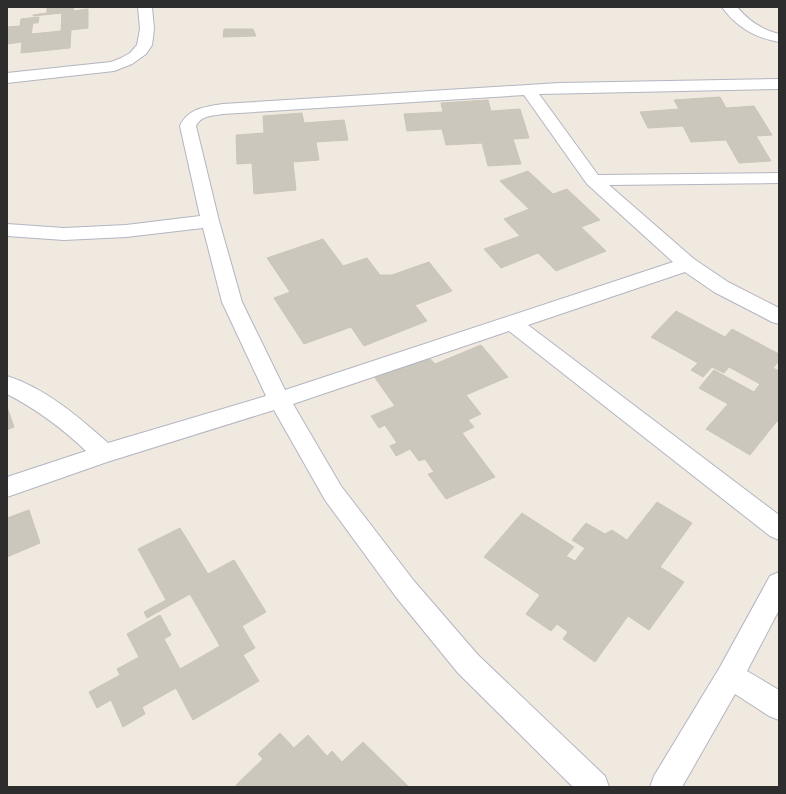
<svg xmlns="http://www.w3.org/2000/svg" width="786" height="794" font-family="Signika,sans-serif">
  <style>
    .building { fill: #cbc7bd; stroke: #ccc5b8 }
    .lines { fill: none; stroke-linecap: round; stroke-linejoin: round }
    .minor-casing { stroke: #b3b5c2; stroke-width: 2 }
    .minor { fill: #fff; fill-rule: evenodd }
  </style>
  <rect width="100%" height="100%" fill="#efe9df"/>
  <g class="building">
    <path d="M47 7H74L73 11 88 9V28L71 30 70 48 21 53 22 42 7 44V27L20 26 21 19 39 17 38 23H33L31 34 61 31 62 13 33 16V15L47 13Z"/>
    <path d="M224 29H253L256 36 223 37Z"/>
    <path d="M720 97 726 108 754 106 772 135 756 136 771 161 739 163 726 140 691 142 683 126 648 128 640 112 679 109 674 100Z"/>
    <path d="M488 100 491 111 520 109 529 138 513 139 521 164 488 166 482 143 446 145 442 129 407 131 404 114 443 112 441 103Z"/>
    <path d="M302 113 304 123 344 120 348 140 316 142 319 160 293 162 296 190 254 194 252 163 237 164 236 135 264 133 263 116Z"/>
    <path d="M528 171 553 194 567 189 600 220 581 227 606 251 556 271 538 253 501 268 484 249 520 236 504 219 529 209 500 181Z"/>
    <path d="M323 239 343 266 367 258 380 275H392L429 262 452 291 415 305 427 321 364 346 351 327 304 344 274 298 290 292 267 258Z"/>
    <path d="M676 311 725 337 732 329 779 354V361L773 368 779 371V422L777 421 750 455 706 429 728 404 699 388 714 370 754 392 760 384 729 367 724 373 712 367 703 377 691 370 698 363 651 337Z"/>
    <path d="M481 345 508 377 466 395 481 414 468 420 474 427 462 433 495 477 446 499 428 474 434 472 425 459 419 461 410 449 396 456 390 446 397 443 385 425 379 428 371 416 395 406 373 375 425 353 435 364Z"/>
    <path d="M7 407 14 427 7 430Z"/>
    <path d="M657 502 692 523 660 567 684 582 649 630 628 616 595 662 563 639 568 632 557 624 551 631 526 614 540 595 484 557 522 513 574 547 566 556 575 561 585 548 572 540 586 523 605 534 612 530 627 540Z"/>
    <path d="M29 510 40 543 7 557V518Z"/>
    <path d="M180 528 208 574 234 560 266 612 242 626 255 648 243 655 259 681 193 720 176 688 142 707 145 714 123 727 111 700 97 708 89 692 120 675 117 669 139 657 127 634 160 615 171 635 164 639 180 669 220 646 190 594 147 618 144 612 166 600 138 549Z"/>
    <path d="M280 733 294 748 308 735 327 756 332 751 342 762 363 742 409 787H239L236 785 263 759 258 754Z"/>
  </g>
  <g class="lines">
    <defs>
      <g id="minor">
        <path d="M138 7H152L154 29 152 45 146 54 132 64 114 71 7 83V73L111 62 121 58 130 53 137 45 140 29Z"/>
        <path d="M722 7H737C748 20 762 30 779 34V42C756 38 736 27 722 7Z"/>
        <path d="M779 79V89L539 94 598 175 779 173V183L609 185 694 259 728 282 779 308V324L772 322 714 292 685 272 528 325 779 515V540L770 536 509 331 293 404 341 486 414 581 478 655 605 776 609 787H573L458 673 396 597 325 500 274 410 107 462 7 497V477L86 451C62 428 36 409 7 394V376C45 388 79 417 108 443L266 396 222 302 203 228 126 237 64 240 7 236V224L64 228 126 225 200 216 180 126C188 108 205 107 223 104L559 83ZM524 95 587 184 673 262 285 390 242 302 219 221 196 126C201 115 213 116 223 114Z"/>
        <path d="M779 572V610L747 671 779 690V720L769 716 735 694 682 787H650L654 776 720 667 770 576Z"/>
      </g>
    </defs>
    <use href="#minor" class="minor-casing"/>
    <use href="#minor" class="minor"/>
  </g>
  <rect width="786" height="794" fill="none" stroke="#2d2d2d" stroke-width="16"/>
</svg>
